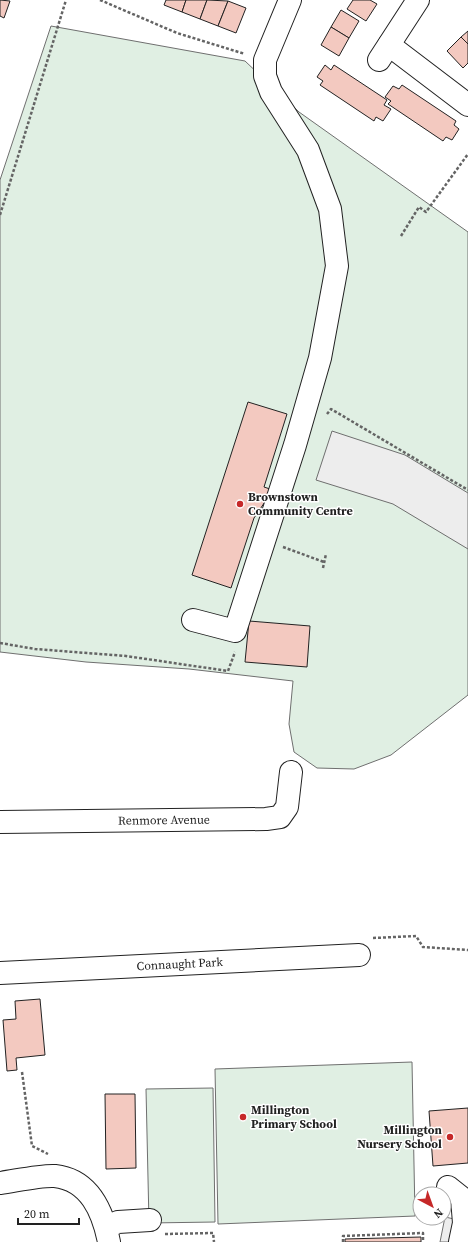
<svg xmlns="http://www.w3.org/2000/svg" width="468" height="1242" font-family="'Source Serif 4',serif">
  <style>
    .green { fill: #e0efe3; stroke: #6f6f6f }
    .parking { fill: #ededed; stroke: #6f6f6f }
    .building { fill: #f3c9c0; stroke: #222 }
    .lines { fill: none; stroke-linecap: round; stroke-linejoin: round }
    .minor-casing { stroke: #222; stroke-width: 24 }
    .path { stroke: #646464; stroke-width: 2.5; stroke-dasharray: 3 2; stroke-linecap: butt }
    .minor { stroke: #fff; stroke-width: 22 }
    .poi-dot { fill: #c62828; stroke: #fff; stroke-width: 1.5 }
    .labels { text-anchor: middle; stroke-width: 3; stroke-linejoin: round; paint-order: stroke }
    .poi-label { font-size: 12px; font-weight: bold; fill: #222; stroke: #fff; text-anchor: start }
    .street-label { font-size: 12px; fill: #222; stroke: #fff }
  </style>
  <rect width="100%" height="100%" fill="#fff"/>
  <g class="green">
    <path d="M51 26 245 61 299 112 468 232V695L391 755 354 769 317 768 294 752 289 724 293 681 189 669 86 662 0 652V180Z"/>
    <path d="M412 1062 415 1216 218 1224 215 1069Z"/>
    <path d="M213 1088 215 1222 149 1223 146 1089Z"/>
  </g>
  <g class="parking">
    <path d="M332 431 405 455 468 493V549L393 504 316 480Z"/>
    <path d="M445 1217 468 1222V1242H440Z"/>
  </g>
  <g class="building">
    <path d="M0 0 10 1 4 18 0 16Z"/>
    <path d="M166 0H186L182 12 164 5Z"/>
    <path d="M186 0H207L200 19 182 12Z"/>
    <path d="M207 0 228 1 218 26 200 19Z"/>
    <path d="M353 0H370L377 4 366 21 347 9Z"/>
    <path d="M228 1 246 8 236 33 218 26Z"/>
    <path d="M341 10 359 21 349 38 331 27Z"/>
    <path d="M331 27 349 38 339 56 321 45Z"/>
    <path d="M468 31V44L461 37Z"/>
    <path d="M461 37 468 44V63L463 68 447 51Z"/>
    <path d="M325 65 331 70 334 65 387 100 384 105 391 109 383 121 376 117 374 121 320 85 323 81 317 77Z"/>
    <path d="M402 85 456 121 454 125 459 129 452 140 446 137 443 141 388 104 391 101 385 97 393 86 399 89Z"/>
    <path d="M248 402 287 414 264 487 273 490 254 518 231 588 192 575Z"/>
    <path d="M249 621 310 626 307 667 245 662Z"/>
    <path d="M40 999 45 1055 16 1058 17 1070 7 1071 3 1020 16 1019 15 1001Z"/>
    <path d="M105 1094H135L136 1168 106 1169Z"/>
    <path d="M468 1108V1163L433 1166 429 1111Z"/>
    <path d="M421 1237V1242H345V1239Z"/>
  </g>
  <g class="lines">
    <defs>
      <g id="minor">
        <path d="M389 45 468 105"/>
        <path d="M379 60 418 0"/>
        <path d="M193 620 235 631 295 445 320 358 337 266 330 209 308 150 271 92 265 76V60L290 0"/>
        <path id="s1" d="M0 822 266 819 280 817 287 807 291 772"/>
        <path id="s2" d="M0 973 359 955"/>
        <path d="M0 1183C15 1181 41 1175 55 1176 90 1180 103 1212 109 1242"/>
        <path d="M448 1187 462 1198 464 1223 460 1242"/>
        <path d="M106 1227 118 1222 150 1220"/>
      </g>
    </defs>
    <use href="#minor" class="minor-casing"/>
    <g class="path">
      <path d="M100 0 177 33 245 54"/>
      <path d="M0 215 66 0"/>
      <path d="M401 236 419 207 426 212 468 154"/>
      <path d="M327 414 331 409 468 490"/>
      <path d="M283 547 324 562"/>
      <path d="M323 568 326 554"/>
      <path d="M0 643 35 649 126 656 228 671 235 652"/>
      <path d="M373 938 416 936 423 947 468 950"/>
      <path d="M22 1072 32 1146 48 1154"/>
      <path d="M165 1234 213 1233 214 1242"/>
      <path d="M343 1242V1236L423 1233V1242"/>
    </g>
    <use href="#minor" class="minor"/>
  </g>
  <g class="poi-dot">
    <circle cx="240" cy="504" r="4"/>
    <circle cx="243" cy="1117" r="4"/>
    <circle cx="450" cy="1137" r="4"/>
  </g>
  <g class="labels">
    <g class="poi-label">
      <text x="248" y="501">Brownstown<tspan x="248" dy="14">Community Centre</tspan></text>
      <text x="251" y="1114">Millington<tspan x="251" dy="14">Primary School</tspan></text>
      <text x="442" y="1134" text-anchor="end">Millington<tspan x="442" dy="14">Nursery School</tspan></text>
    </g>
    <g class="street-label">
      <text dy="4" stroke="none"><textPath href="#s1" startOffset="164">Renmore Avenue</textPath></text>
      <text dy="4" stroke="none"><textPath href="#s2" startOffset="180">Connaught Park</textPath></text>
    </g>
  </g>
  <g transform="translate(432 1206) rotate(139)"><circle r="19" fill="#ffffff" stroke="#a7a7a7"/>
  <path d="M0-3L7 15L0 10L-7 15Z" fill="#c62828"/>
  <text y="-6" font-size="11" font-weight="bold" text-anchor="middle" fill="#222222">N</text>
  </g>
  <path d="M18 1218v6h61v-6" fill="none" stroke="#222222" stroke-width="2"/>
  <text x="24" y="1218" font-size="12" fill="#222222" stroke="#ffffff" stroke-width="3" paint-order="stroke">20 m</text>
</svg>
